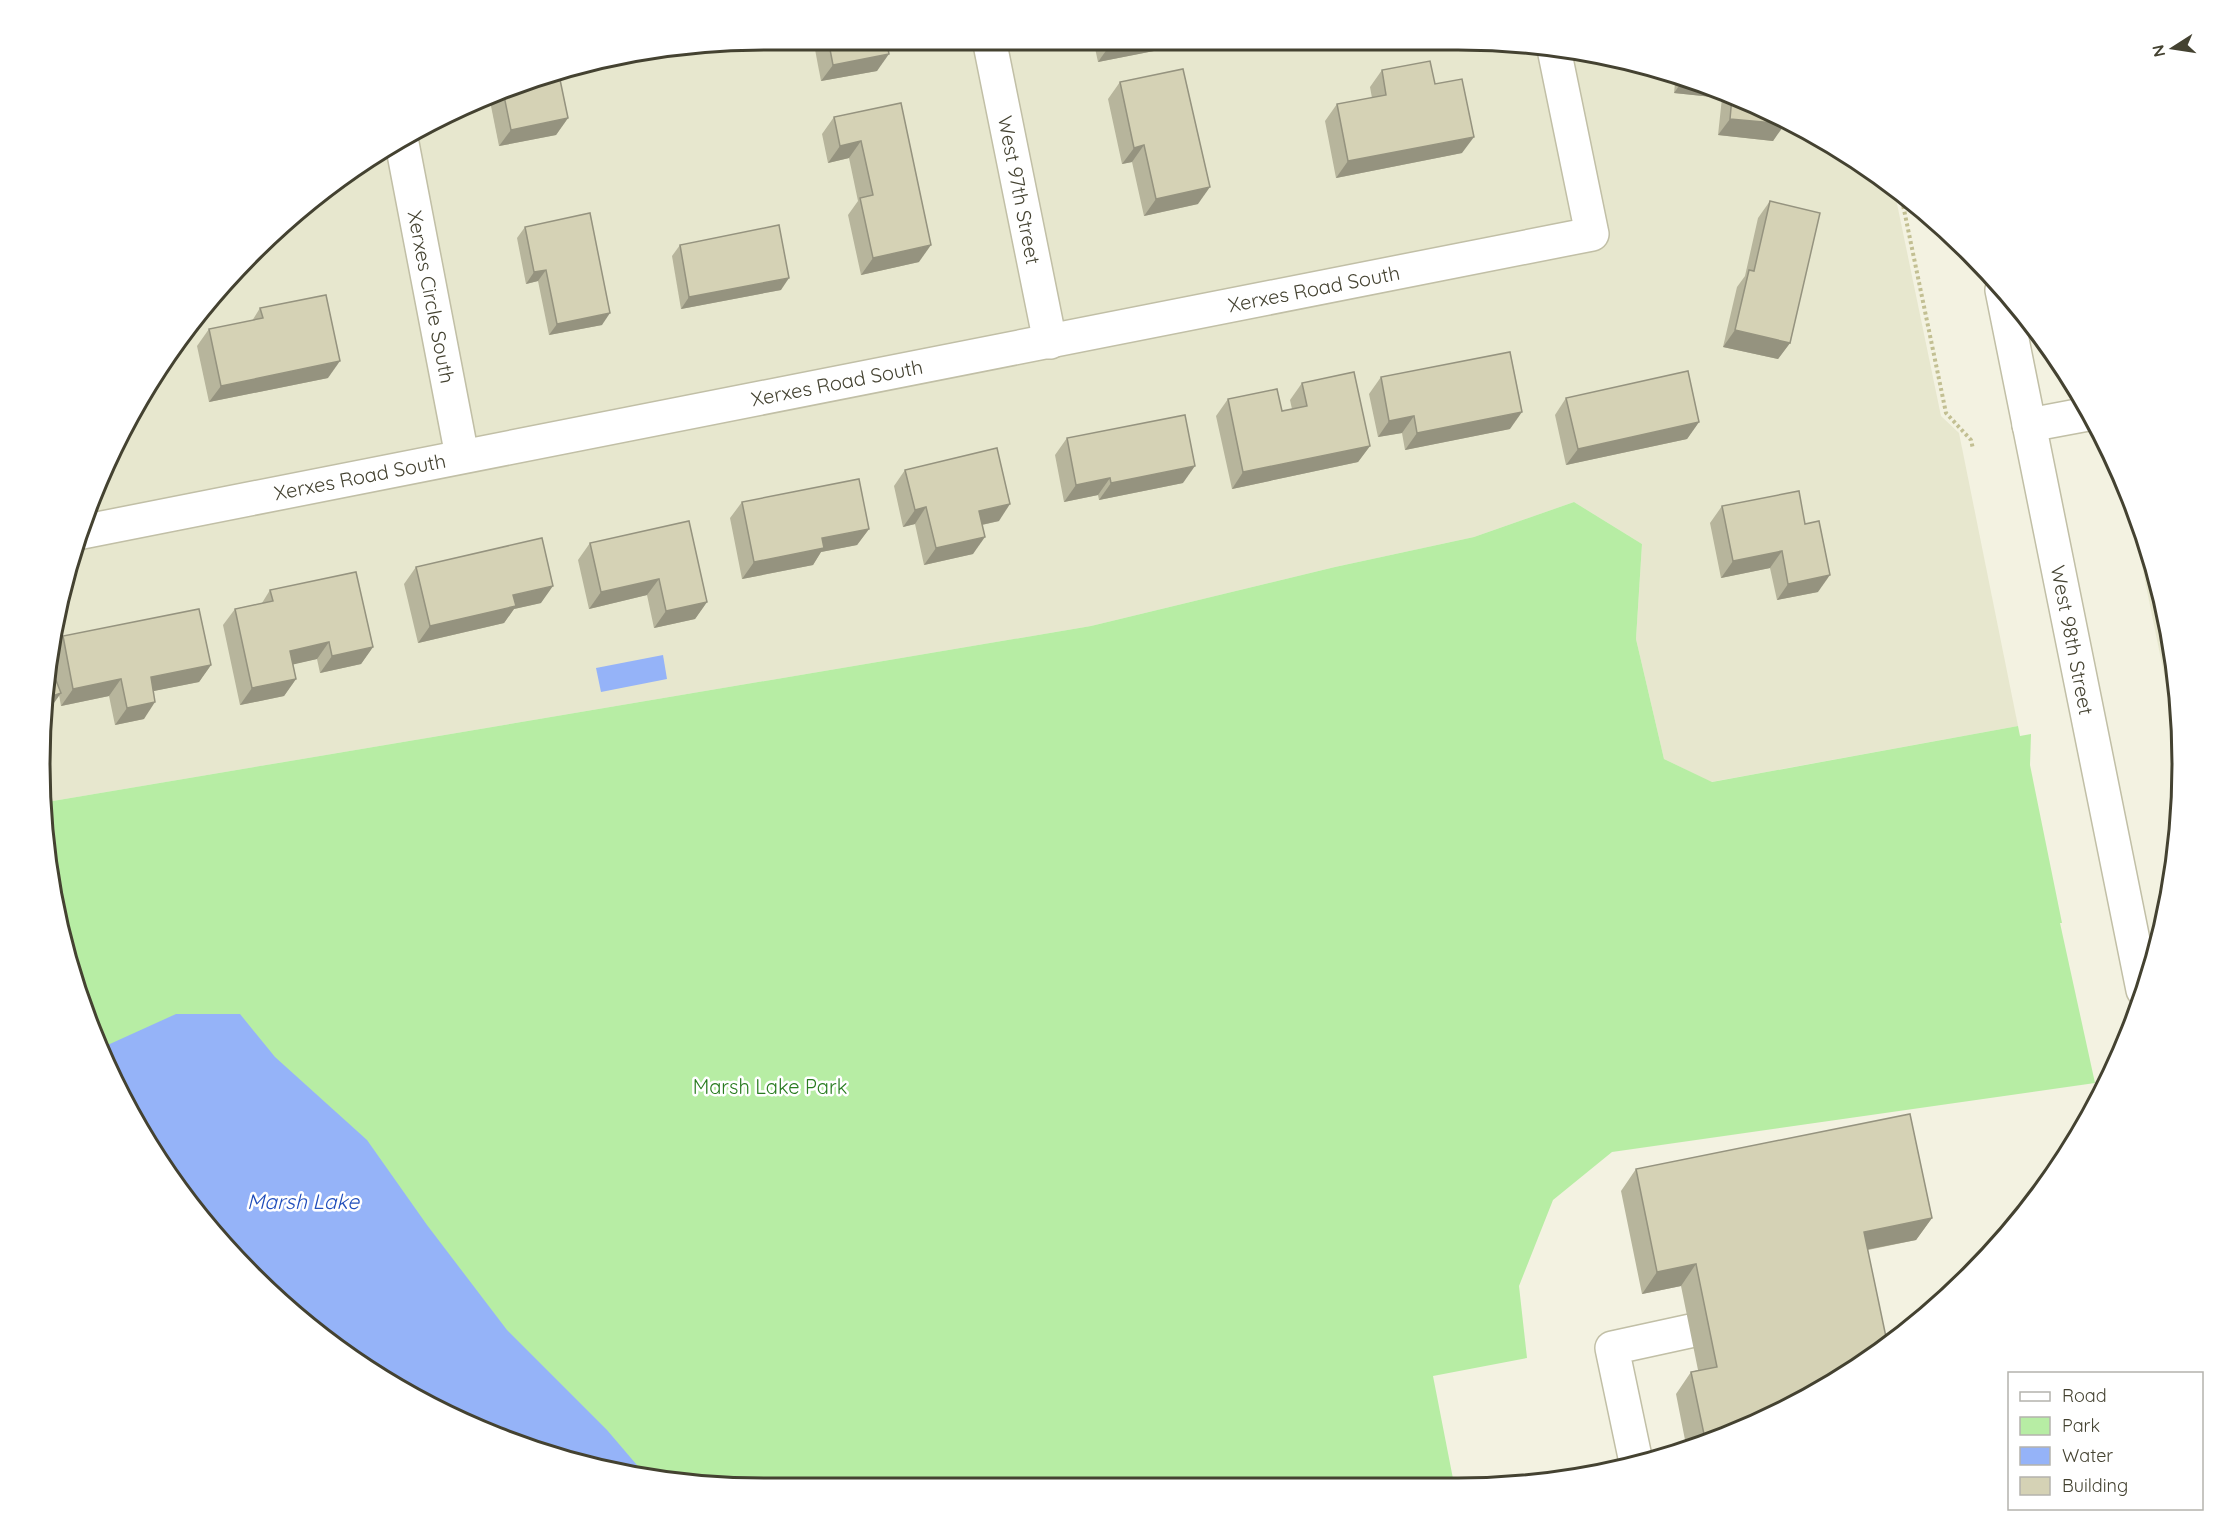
<svg xmlns="http://www.w3.org/2000/svg" width="2221" height="1528" font-family="Quicksand,sans-serif">
  <style>
    .residential { fill: #e7e7ce }
    .green { fill: #b7eda4 }
    .water { fill: #95b3f8 }
    .lines { fill: none; stroke-linecap: round; stroke-linejoin: round }
    .minor-casing { stroke: #c1bfa6; stroke-width: 36 }
    .path { stroke: #c2bf92; stroke-width: 4; stroke-dasharray: 3 3; stroke-linecap: butt }
    .minor { stroke: #fff; stroke-width: 33 }
    .wall { fill: #b7b59c }
    .shaded-wall { fill: #95937f }
    .building { fill: #d5d2b5; stroke: #95937f; stroke-width: 1.5 }
    .labels { text-anchor: middle; stroke-width: 5; stroke-linejoin: round; paint-order: stroke }
    .street-label { font-size: 20px; fill: #444231; stroke: #fff }
    .park-label { font-size: 20px; fill: #287b1f; stroke: #fff }
    .water-label { font-size: 21px; font-style: italic; fill: #204ebb; stroke: #fff }
    .rim { fill: none; stroke: #444231; stroke-width: 3 }
  </style>
  <rect width="100%" height="100%" fill="#f3f2e1"/>
  <g class="residential">
    <path d="M764 39H1457L1598 53 1690 78 1819 136 1895 194 1941 416 1959 433 2018 726 1711 782 1664 759 1636 639 1642 544 1574 502 1474 537 1335 567 1091 626 41 803 45 670 94 486 161 362 219 286 362 161 444 114 576 64Z"/>
    <path d="M2125 483 2168 623 2182 762Z"/>
  </g>
  <path class="green" d="M1574 502 1642 544 1636 639 1664 759 1712 782 2018 726 2020 736 2031 734 2030 765 2062 923H2060L2095 1083 1612 1152 1553 1200 1519 1286 1527 1358 1433 1376 1455 1489H764L622 1475 486 1434 361 1367 251 1276 161 1167 114 1085 53 905 41 803 1091 626 1335 567 1474 537Z"/>
  <g class="water">
    <path d="M663 655 667 679 601 692 596 668Z"/>
    <path d="M176 1014H240L275 1057 367 1140 427 1225 507 1330 607 1430 648 1478 622 1475 486 1434 361 1367 251 1276 161 1167 114 1085 101 1048Z"/>
  </g>
  <g class="lines">
    <defs>
      <g id="minor">
        <path d="M989 39 1050 342"/>
        <path d="M401 138 462 456"/>
        <path d="M2002 290 2143 990"/>
        <path d="M2029 425 2088 414"/>
        <path d="M82 532 1592 234 1554 49"/>
        <path d="M1636 1462 1612 1348 1690 1331"/>
      </g>
    </defs>
    <use href="#minor" class="minor-casing"/>
    <path class="path" d="M1902 200 1946 413 1971 440 1973 449"/>
    <use href="#minor" class="minor"/>
  </g>
  <g class="wall">
    <path d="M813 39H886L877 71 821 81Z"/>
    <path d="M1093 39H1171L1164 49 1098 62Z"/>
    <path d="M558 70 568 118 556 135 499 146 489 96Z"/>
    <path d="M1382 70 1435 84 1462 153 1336 178 1325 121 1337 104 1372 98 1370 87Z"/>
    <path d="M1676 74 1690 78 1785 121 1773 141 1718 135 1722 98 1674 93Z"/>
    <path d="M1120 82 1198 204 1144 216 1132 162 1122 164 1108 99Z"/>
    <path d="M901 103 919 262 861 275 848 215 858 201 849 158 828 163 822 134 834 117Z"/>
    <path d="M1770 201 1790 343 1778 359 1723 347 1737 287 1745 276 1758 218Z"/>
    <path d="M525 227 602 325 549 335 538 281 526 284 517 238Z"/>
    <path d="M680 245 781 290 681 309 672 256Z"/>
    <path d="M260 308 328 378 209 402 197 346 209 329 252 321Z"/>
    <path d="M1381 377 1510 429 1405 450 1402 433 1378 437 1369 394Z"/>
    <path d="M1302 383 1370 446 1358 462 1232 489 1216 416 1228 399 1282 411 1292 409 1290 400Z"/>
    <path d="M1566 398 1699 422 1687 439 1566 465 1555 415Z"/>
    <path d="M1067 438 1183 483 1099 500 1098 495 1064 502 1055 455Z"/>
    <path d="M905 470 999 521 982 525 973 554 924 565 915 524 903 527 894 486Z"/>
    <path d="M742 502 869 529 857 545 821 552 813 565 742 579 730 518Z"/>
    <path d="M1722 506 1805 524 1818 592 1777 600 1770 568 1721 578 1710 523Z"/>
    <path d="M590 543 707 602 695 619 654 628 647 595 589 609 578 560Z"/>
    <path d="M416 567 541 603 514 609 504 623 418 643 404 584Z"/>
    <path d="M270 590 373 647 361 664 320 673 317 659 293 664 296 679 284 696 240 705 223 625 235 609 262 603Z"/>
    <path d="M63 636 211 665 199 682 153 691 144 719 115 725 109 696 61 706 59 695 49 710 57 682 51 653Z"/>
    <path d="M1636 1169 1932 1218 1916 1240 1868 1250 1778 1414 1686 1445 1676 1394 1691 1372 1698 1370 1681 1286 1642 1294 1621 1191Z"/>
  </g>
  <g class="shaded-wall">
    <path d="M1140 39H1171L1164 49 1098 62 1110 45Z"/>
    <path d="M889 54 877 71 821 81 833 65Z"/>
    <path d="M1686 76 1690 78 1725 93 1722 98 1674 93Z"/>
    <path d="M568 118 556 135 499 146 511 130Z"/>
    <path d="M1730 119 1785 124 1773 141 1718 135Z"/>
    <path d="M1474 137 1462 153 1336 178 1348 161Z"/>
    <path d="M861 141 849 158 828 163 840 146Z"/>
    <path d="M1144 145 1132 162 1122 164 1134 148Z"/>
    <path d="M1210 187 1198 204 1144 216 1156 199Z"/>
    <path d="M931 245 919 262 861 275 873 258Z"/>
    <path d="M546 270 538 281 526 284 534 272Z"/>
    <path d="M789 278 781 290 681 309 689 297Z"/>
    <path d="M610 313 602 325 549 335 557 324Z"/>
    <path d="M1735 330 1790 343 1778 359 1723 347Z"/>
    <path d="M340 361 328 378 209 402 221 386Z"/>
    <path d="M1522 412 1510 429 1405 450 1417 433Z"/>
    <path d="M1414 416 1402 433 1378 437 1389 421Z"/>
    <path d="M1699 422 1687 439 1566 465 1578 449Z"/>
    <path d="M1370 446 1358 462 1232 489 1243 472Z"/>
    <path d="M1195 466 1183 483 1099 500 1111 483Z"/>
    <path d="M1110 478 1098 495 1064 502 1076 485Z"/>
    <path d="M1010 504 999 521 967 528 979 511Z"/>
    <path d="M926 507 915 524 903 527 915 510Z"/>
    <path d="M869 529 857 545 821 552 813 565 742 579 754 562 822 538Z"/>
    <path d="M985 537 973 554 924 565 936 548Z"/>
    <path d="M1782 551 1770 568 1721 578 1733 561Z"/>
    <path d="M1830 575 1818 592 1777 600 1788 584Z"/>
    <path d="M659 579 647 595 589 609 601 592Z"/>
    <path d="M553 586 541 603 514 609 504 623 418 643 430 626 513 595Z"/>
    <path d="M707 602 695 619 654 628 666 611Z"/>
    <path d="M329 642 317 659 278 668 290 651Z"/>
    <path d="M373 647 361 664 320 673 332 656Z"/>
    <path d="M211 665 199 682 139 694 151 677Z"/>
    <path d="M121 679 109 696 61 706 73 689Z"/>
    <path d="M296 679 284 696 240 705 252 688Z"/>
    <path d="M61 693 49 710 44 712V699Z"/>
    <path d="M155 702 144 719 115 725 127 708Z"/>
    <path d="M1932 1218 1916 1240 1849 1253 1864 1232Z"/>
    <path d="M1696 1264 1681 1286 1642 1294 1657 1272Z"/>
  </g>
  <g class="building">
    <path d="M828 39H886L889 54 833 65Z"/>
    <path d="M1108 39H1140L1110 45Z"/>
    <path d="M1430 61 1435 84 1462 79 1474 137 1348 161 1337 104 1386 95 1382 70Z"/>
    <path d="M1183 69 1210 187 1156 199 1144 145 1134 148 1120 82Z"/>
    <path d="M558 70 568 118 511 130 503 91Z"/>
    <path d="M1732 97 1785 121V124L1730 119Z"/>
    <path d="M901 103 931 245 873 258 860 198 873 195 861 141 840 146 834 117Z"/>
    <path d="M1770 201 1820 213 1790 343 1735 330 1749 270 1754 271Z"/>
    <path d="M590 213 610 313 557 324 546 270 534 272 525 227Z"/>
    <path d="M779 225 789 278 689 297 680 245Z"/>
    <path d="M326 295 340 361 221 386 209 329 263 318 260 308Z"/>
    <path d="M1510 352 1522 412 1417 433 1414 416 1389 421 1381 377Z"/>
    <path d="M1688 371 1699 422 1578 449 1566 398Z"/>
    <path d="M1354 372 1370 446 1243 472 1228 399 1277 389 1282 411 1307 406 1302 383Z"/>
    <path d="M1185 415 1195 466 1111 483 1110 478 1076 485 1067 438Z"/>
    <path d="M997 448 1010 504 979 511 985 537 936 548 926 507 915 510 905 470Z"/>
    <path d="M859 479 869 529 822 538 824 548 754 562 742 502Z"/>
    <path d="M1799 491 1805 524 1819 521 1830 575 1788 584 1782 551 1733 561 1722 506Z"/>
    <path d="M689 521 707 602 666 611 659 579 601 592 590 543Z"/>
    <path d="M542 538 553 586 513 595 516 606 430 626 416 567Z"/>
    <path d="M356 572 373 647 332 656 329 642 290 651 296 679 252 688 235 609 273 601 270 590Z"/>
    <path d="M199 609 211 665 151 677 155 702 127 708 121 679 73 689 63 636Z"/>
    <path d="M48 660 61 693 44 699 45 670Z"/>
    <path d="M1910 1114 1932 1218 1864 1232 1886 1337 1900 1334 1860 1367 1778 1414 1705 1439 1691 1372 1717 1367 1696 1264 1657 1272 1636 1169Z"/>
  </g>
  <g class="labels">
    <g class="street-label">
      <text transform="translate(1019 190) rotate(79)" y="7">West 97th Street</text>
      <text transform="translate(1314 289) rotate(-11)" y="7">Xerxes Road South</text>
      <text transform="translate(431 297) rotate(79)" y="7">Xerxes Circle South</text>
      <text transform="translate(837 383) rotate(-11)" y="7">Xerxes Road South</text>
      <text transform="translate(360 477) rotate(-11)" y="7">Xerxes Road South</text>
      <text transform="translate(2072 640) rotate(79)" y="7">West 98th Street</text>
    </g>
    <g class="park-label">
      <text x="770" y="1094">Marsh Lake Park</text>
    </g>
    <g class="water-label">
      <text x="303" y="1209">Marsh Lake</text>
    </g>
  </g>
  <path d="M0 0H2221V1528H0ZM764 50H1458A714 714 0 0 1 2172 764V764A714 714 0 0 1 1458 1478H764A714 714 0 0 1 50 764V764A714 714 0 0 1 764 50Z" fill="#fff" fill-rule="evenodd"/>
  <path class="rim" d="M764 50H1458A714 714 0 0 1 2172 764V764A714 714 0 0 1 1458 1478H764A714 714 0 0 1 50 764V764A714 714 0 0 1 764 50Z"/>
  <rect x="2008" y="1372" width="195" height="138" fill="#ffffff" stroke="#b4b3ad" stroke-width="1.5"/>
  <rect x="2020" y="1392" width="30" height="9" fill="#ffffff" stroke="#b4b3ad" stroke-width="1.5"/>
  <text x="2062" y="1402" font-size="18" fill="#444231">Road</text>
  <rect x="2020" y="1417" width="30" height="18" fill="#b7eda4" stroke="#b4b3ad" stroke-width="1.5"/>
  <text x="2062" y="1432" font-size="18" fill="#444231">Park</text>
  <rect x="2020" y="1447" width="30" height="18" fill="#95b3f8" stroke="#b4b3ad" stroke-width="1.5"/>
  <text x="2062" y="1462" font-size="18" fill="#444231">Water</text>
  <rect x="2020" y="1477" width="30" height="18" fill="#d5d2b5" stroke="#b4b3ad" stroke-width="1.5"/>
  <text x="2062" y="1492" font-size="18" fill="#444231">Building</text>
  <g transform="translate(2173 48) rotate(258)" stroke="#ffffff" stroke-width="4.5" paint-order="stroke">
  <path d="M0-4.5L10 22L0 15L-10 22Z" fill="#444231"/>
  <text y="-9" font-size="16" font-weight="bold" text-anchor="middle" fill="#444231">N</text>
  </g>
</svg>
